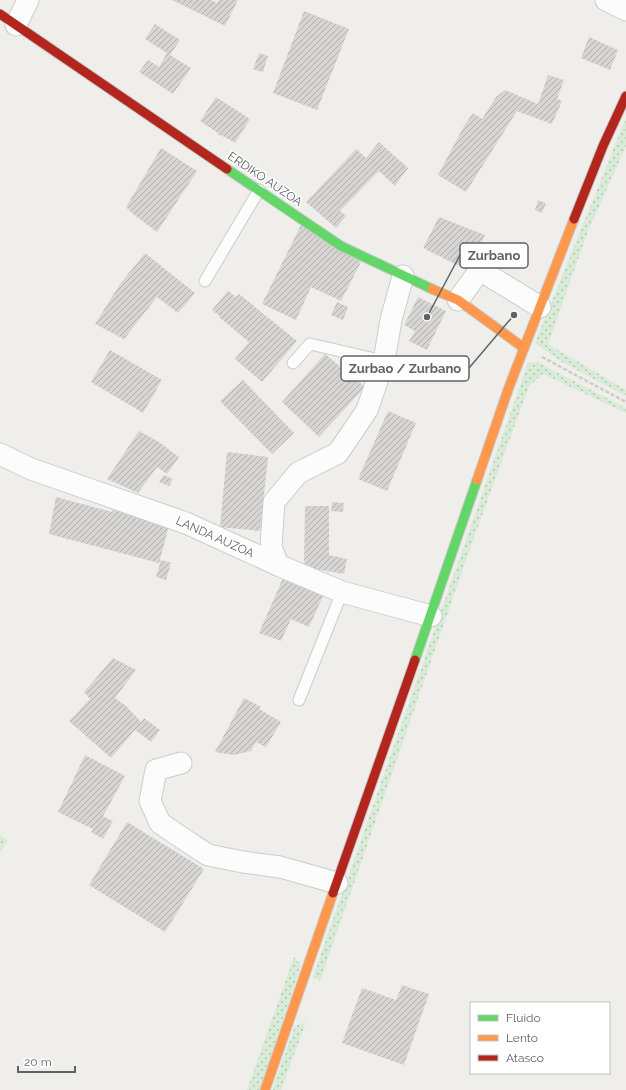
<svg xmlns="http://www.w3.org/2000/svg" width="626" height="1090" font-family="Raleway,sans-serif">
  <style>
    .grass { fill: url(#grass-dots) }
    .building { fill: url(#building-hatch) }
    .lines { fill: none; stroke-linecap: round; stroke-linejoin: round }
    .lane-casing { stroke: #cbcccc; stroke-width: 13 }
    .street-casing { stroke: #cbcccc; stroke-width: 23 }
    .fast-casing { stroke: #cacacb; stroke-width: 11 }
    .slow-casing { stroke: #cacacb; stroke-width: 11 }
    .jam-casing { stroke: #cacacb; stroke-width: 11 }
    .path { stroke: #cacfcc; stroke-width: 2.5; stroke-dasharray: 4 2; stroke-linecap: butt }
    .lane { stroke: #fdfcfc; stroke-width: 11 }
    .street { stroke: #fdfcfc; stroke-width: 21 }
    .fast { stroke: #63d668; stroke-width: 9 }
    .slow { stroke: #ff974d; stroke-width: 9 }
    .jam { stroke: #b3261e; stroke-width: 9 }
    .labels { text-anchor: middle; stroke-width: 3; stroke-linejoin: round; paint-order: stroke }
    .street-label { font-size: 12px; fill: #5f6368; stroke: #fff }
    .leader { fill: none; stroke: #5f6368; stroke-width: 1.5 }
    .callout-dot { fill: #5f6368; stroke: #fff; stroke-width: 1.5 }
    .callout { fill: #fff; stroke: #5f6368; stroke-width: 1.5 }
    .callout-label { font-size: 13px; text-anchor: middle; font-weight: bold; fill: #5f6368 }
  </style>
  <defs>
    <pattern id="grass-dots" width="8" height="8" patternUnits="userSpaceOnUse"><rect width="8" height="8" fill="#d8ebd6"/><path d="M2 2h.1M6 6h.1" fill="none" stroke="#b2c2b1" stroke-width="1.8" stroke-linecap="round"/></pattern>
    <pattern id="building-hatch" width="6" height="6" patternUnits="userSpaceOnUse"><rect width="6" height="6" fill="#d6d5d3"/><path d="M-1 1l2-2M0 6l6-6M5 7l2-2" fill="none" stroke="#b1b0af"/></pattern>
  </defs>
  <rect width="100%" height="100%" fill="#efeeea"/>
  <g class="grass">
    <path d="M626 118V146L588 231 548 344 626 390V396L562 362 535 343Z"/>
    <path d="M537 362 626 408V413L543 374 529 386 472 543 320 981 313 977 528 363Z"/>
    <path d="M0 835 8 841 0 852Z"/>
    <path d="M294 957 301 965 260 1090H247Z"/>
    <path d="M306 1022 281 1090H272L295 1026Z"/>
  </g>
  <g class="building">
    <path d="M172 0H211L217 3 219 0H238L225 26Z"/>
    <path d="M304 11 349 29 317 110 273 93Z"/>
    <path d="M155 24 180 40 170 55 191 68 173 94 139 72 148 60 159 67 167 53 145 39Z"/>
    <path d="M589 37 618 50 610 70 581 58Z"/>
    <path d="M259 53 268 56 263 72 253 69Z"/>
    <path d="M548 75 564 80 557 99 562 101 552 124 517 111 466 192 438 175 464 126 473 113 482 119 496 97 505 90 538 104Z"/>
    <path d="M216 97 250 119 235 143 221 135V136L218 134V133L200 121Z"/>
    <path d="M379 142 408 168 395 186 379 171 340 211 346 216 336 228 306 202 356 149 366 158Z"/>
    <path d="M161 148 197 171 157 232 133 214 126 207Z"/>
    <path d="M538 200 546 203 542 213 535 210Z"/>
    <path d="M439 217 485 235 467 270 423 248Z"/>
    <path d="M301 225 361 262 341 301 311 287 296 320 262 304Z"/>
    <path d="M145 253 195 293 178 313 157 297 124 339 95 324 120 284Z"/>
    <path d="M228 291 236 297 239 294 297 341 262 382 235 359 249 342 219 317 220 316 212 310Z"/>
    <path d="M418 297 446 311 427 350 409 341 415 331 404 325Z"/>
    <path d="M337 302 348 307 343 320 331 315Z"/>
    <path d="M110 350 162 380 143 413 91 382Z"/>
    <path d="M325 354 365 387 319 437 282 402Z"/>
    <path d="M243 380 294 433 272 454 220 401Z"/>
    <path d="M388 411 416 423 387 491 358 479Z"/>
    <path d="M139 431 159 442 179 457 167 474 157 467 138 493 107 479Z"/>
    <path d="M227 452 268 457 260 531 220 527Z"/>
    <path d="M164 475 173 479 169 486 159 482Z"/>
    <path d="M56 497 112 512 113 510 169 526 159 563 49 534Z"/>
    <path d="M332 502 344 503 343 512 331 511Z"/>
    <path d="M305 506H329V555L347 559 344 574 304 567Z"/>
    <path d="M161 560 171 563 166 580 156 577Z"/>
    <path d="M283 578 324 594 309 627 291 619 281 641 259 633Z"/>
    <path d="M113 658 136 670 115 698 126 706 141 722 144 718 160 730 151 742 135 730 111 758 69 721 90 699 84 692Z"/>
    <path d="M244 698 261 707 259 709 281 722 266 747 256 742 251 751 233 755 215 752Z"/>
    <path d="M85 755 125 776 103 816 113 821 103 839 91 832 93 829 58 812Z"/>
    <path d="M127 822 204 869 165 932 89 885Z"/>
    <path d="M402 985 429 994 404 1065 342 1043 362 988 396 1000Z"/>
  </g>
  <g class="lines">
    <defs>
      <g id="lane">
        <path d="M205 281 259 190"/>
        <path d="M293 363 310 344 384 361"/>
        <path d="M299 700 342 592"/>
      </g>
      <g id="street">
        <path d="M606 0 626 10"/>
        <path d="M16 25 28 0"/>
        <path d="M458 300 480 270 540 307"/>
        <path d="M0 454 31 469 186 523 278 565 342 592 431 616"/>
        <path d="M278 565 271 547 274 502 298 473 338 453 367 410 384 361 391 320 403 276"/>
        <path d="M181 763 156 770 150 801 160 823 185 840 208 855 243 862 280 867 337 883"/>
      </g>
      <g id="fast">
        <path d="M227 169 341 246 432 289"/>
        <path d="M415 660 477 480"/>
      </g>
      <g id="slow">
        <path d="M432 289 458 300 524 348"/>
        <path d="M477 480 509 387 574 219"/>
        <path d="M265 1090 333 893"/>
      </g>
      <g id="jam">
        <path d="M0 14 227 169"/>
        <path d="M574 219 603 146 626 96"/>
        <path d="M333 893 415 660"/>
      </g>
    </defs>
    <use href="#lane" class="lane-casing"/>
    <use href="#street" class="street-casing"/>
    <use href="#fast" class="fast-casing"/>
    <use href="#slow" class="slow-casing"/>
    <use href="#jam" class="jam-casing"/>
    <path class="path" d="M542 357 626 402"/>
    <use href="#lane" class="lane"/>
    <use href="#street" class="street"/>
    <use href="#fast" class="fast"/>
    <use href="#slow" class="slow"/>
    <use href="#jam" class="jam"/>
  </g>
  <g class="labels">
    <g class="street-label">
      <text transform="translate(265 179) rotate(34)" y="4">ERDIKO AUZOA</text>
      <text transform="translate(215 537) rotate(24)" y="4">LANDA AUZOA</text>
    </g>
  </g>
  <path class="leader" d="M427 317L460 255M514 315L469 368"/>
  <g class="callout-dot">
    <circle cx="427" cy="317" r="4"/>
    <circle cx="514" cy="315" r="4"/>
  </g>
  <g class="callout">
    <rect x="460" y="243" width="68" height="25" rx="4"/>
    <rect x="341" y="356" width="128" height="25" rx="4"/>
  </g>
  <g class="callout-label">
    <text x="494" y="260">Zurbano</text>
    <text x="405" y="373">Zurbao / Zurbano</text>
  </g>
  <rect x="470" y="1002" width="140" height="72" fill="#ffffff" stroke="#bfc1c3"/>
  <rect x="478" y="1015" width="20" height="6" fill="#63d668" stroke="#bfc1c3"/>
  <text x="506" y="1022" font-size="12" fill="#5f6368">Fluido</text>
  <rect x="478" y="1035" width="20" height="6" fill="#ff974d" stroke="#bfc1c3"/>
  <text x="506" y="1042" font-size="12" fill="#5f6368">Lento</text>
  <rect x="478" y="1055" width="20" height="6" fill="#b3261e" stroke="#bfc1c3"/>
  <text x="506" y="1062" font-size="12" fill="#5f6368">Atasco</text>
  <path d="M18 1066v6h57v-6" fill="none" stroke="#5f6368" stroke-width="2"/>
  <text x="24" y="1066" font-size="12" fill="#5f6368" stroke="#ffffff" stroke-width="3" paint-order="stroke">20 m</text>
</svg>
